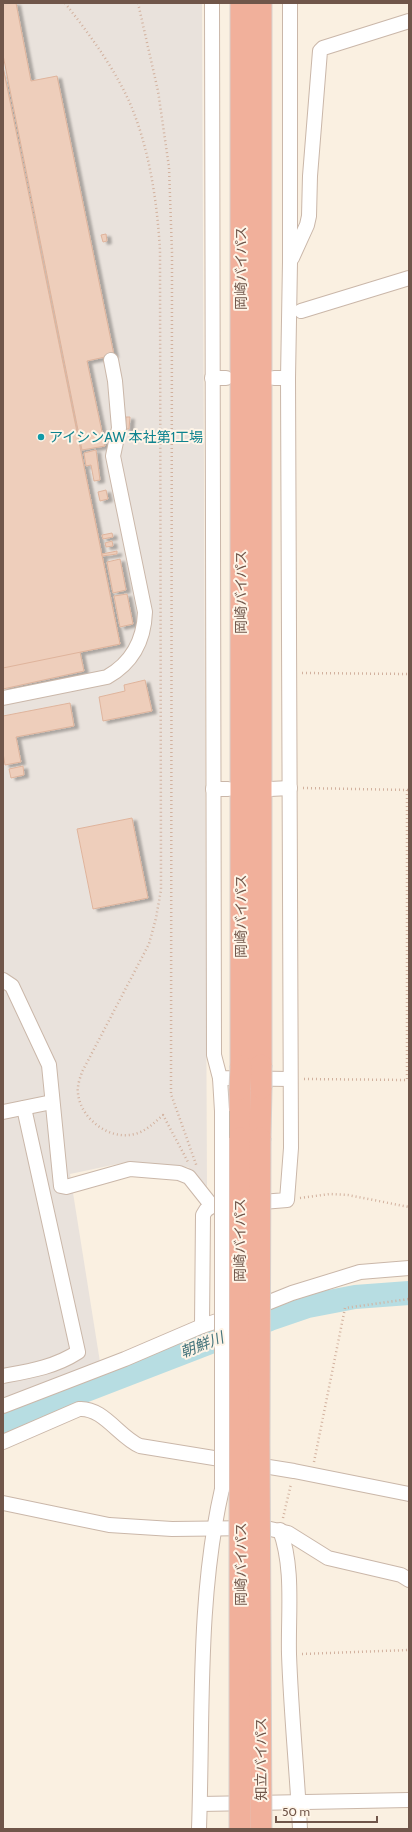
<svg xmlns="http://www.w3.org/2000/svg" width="412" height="1832" font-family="Cabin,'Noto Sans JP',sans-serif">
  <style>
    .industrial { fill: #e9e2dc }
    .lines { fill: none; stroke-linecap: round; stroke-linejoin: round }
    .river { stroke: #b7dde2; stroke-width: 24 }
    .building { fill: #eecebb; stroke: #dfb49c; filter: url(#shadow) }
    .minor-casing { stroke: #cab7a9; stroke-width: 16 }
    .highway-casing { stroke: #d7d0cc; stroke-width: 23 }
    .path { stroke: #d2b19e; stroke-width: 2.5; stroke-dasharray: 1 3; stroke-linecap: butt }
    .minor { stroke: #fff; stroke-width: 14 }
    .highway { stroke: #f1b09b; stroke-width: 21 }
    .minor-bridge-casing { stroke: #cab7a9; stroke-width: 16; stroke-linecap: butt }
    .highway-bridge-casing { stroke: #d7d0cc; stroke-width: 23; stroke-linecap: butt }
    .minor-bridge { stroke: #fff; stroke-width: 14 }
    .highway-bridge { stroke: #f1b09b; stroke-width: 21 }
    .culture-dot { fill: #0f9aa8; stroke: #fef4e7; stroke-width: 1.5 }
    .labels { text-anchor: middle; stroke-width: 4; stroke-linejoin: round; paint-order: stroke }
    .street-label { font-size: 14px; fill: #70564a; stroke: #fef4e7 }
    .culture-label { font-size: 14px; fill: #0d838f; stroke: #fef4e7; text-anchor: start }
    .water-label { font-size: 15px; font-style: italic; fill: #43737b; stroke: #fef4e7 }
  </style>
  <defs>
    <filter id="shadow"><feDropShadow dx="4.5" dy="2.5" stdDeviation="1" flood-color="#0004"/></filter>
  </defs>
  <rect width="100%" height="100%" fill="#faf0e1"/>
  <path class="industrial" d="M3 3H202L207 1191 188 1167 127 1162 70 1174 100 1362 3 1400Z"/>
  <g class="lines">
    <path class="river" d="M3 1425 86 1390 270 1319 308 1306 355 1297 409 1293"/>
  </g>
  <g class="building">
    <path d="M3 3H16L31 81 57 76 114 355 87 361 105 446 82 450 3 55Z"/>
    <path d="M3 67 120 644 80 652 84 671 3 689Z"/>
    <path d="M3 67 120 644 3 668Z"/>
    <path d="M106 234 107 241 103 242 101 235Z"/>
    <path d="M126 417H130L129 429H125Z"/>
    <path d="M96 450 100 480 94 481 91 465 86 466 84 453Z"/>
    <path d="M106 490 108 499 100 501 98 492Z"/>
    <path d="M112 533 113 537 103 539 102 535Z"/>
    <path d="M112 541 113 546 106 547 105 543Z"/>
    <path d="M117 551V554L102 556V554Z"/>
    <path d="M120 559 126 590 113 593 107 562Z"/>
    <path d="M127 594 133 624 120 627 114 596Z"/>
    <path d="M145 680 152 711 103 721 99 697 125 691 124 685Z"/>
    <path d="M70 703 74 726 16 737 21 762 5 765 3 753V716Z"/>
    <path d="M23 766 24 775 11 778 9 769Z"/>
    <path d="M132 818 148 898 93 909 77 829Z"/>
  </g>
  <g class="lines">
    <defs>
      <g id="minor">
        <path d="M212 3 214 1055 220 1078 290 1079"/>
        <path d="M292 258 307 225 309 216 310 176 320 51 323 48 409 21"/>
        <path d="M301 311 409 278"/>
        <path d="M212 378H226"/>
        <path d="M274 378H288"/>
        <path d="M3 698 107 677C132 663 144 640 145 612L113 456 119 428 115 381 111 360"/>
        <path d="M213 789H228"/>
        <path d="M270 789 290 788"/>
        <path d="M3 980 12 986 49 1065 61 1186 66 1187 130 1169 179 1173 189 1177 212 1206"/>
        <path d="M220 1078 222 1111"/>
        <path d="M3 1112 52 1102"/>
        <path d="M252 1309 292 1293 360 1272 409 1268"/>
        <path d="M202 1326 203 1215 206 1210 212 1206 287 1200 291 1148 288 378 290 262V3"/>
        <path d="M3 1376C30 1371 55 1367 78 1352L24 1108"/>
        <path d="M3 1406 125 1359 202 1326 232 1316"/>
        <path d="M3 1442 79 1409C103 1407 119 1437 140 1446L294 1471 409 1494"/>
        <path d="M3 1503 109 1525 172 1529 266 1528 288 1533 328 1558 401 1575 409 1580"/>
        <path d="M280 1530C294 1568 288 1613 289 1654 291 1712 297 1771 300 1829"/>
        <path d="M200 1804 409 1800"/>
        <path d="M199 1829C203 1717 197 1598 222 1489"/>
      </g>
      <g id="highway">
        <path d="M241 3V1066"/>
        <path d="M261 1065V3"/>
        <path d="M240 1138V1089"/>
        <path d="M260 1138 261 1088"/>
      </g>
    </defs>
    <use href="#minor" class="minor-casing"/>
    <use href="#highway" class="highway-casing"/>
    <g class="path">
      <path d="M65 3C90 35 116 70 132 108 150 153 157 202 160 250L161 890 156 918 149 944 82 1072C80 1078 77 1086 78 1093 80 1118 109 1141 135 1134 146 1131 154 1123 163 1115L188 1162"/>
      <path d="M138 3 158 91 169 167 172 253 171 1094 197 1167"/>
      <path d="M302 673 409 674"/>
      <path d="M303 788 409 790"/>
      <path d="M407 790V1080"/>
      <path d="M304 1079 409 1080"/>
      <path d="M300 1198 330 1194 348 1195 409 1207"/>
      <path d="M314 1462 345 1308 409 1299"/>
      <path d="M283 1518 291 1484"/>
      <path d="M302 1654 409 1650"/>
    </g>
    <use href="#minor" class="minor"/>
    <use href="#highway" class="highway"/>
    <defs>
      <path id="minor-bridge" d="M222 1111V1489"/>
      <g id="highway-bridge">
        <path d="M261 1065V1088"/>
        <path d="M240 1089 241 1066"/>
        <path d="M240 1138V1829"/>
        <path d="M260 1138 259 1443 261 1829"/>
      </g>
    </defs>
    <use href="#minor-bridge" class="minor-bridge-casing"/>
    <use href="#highway-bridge" class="highway-bridge-casing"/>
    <use href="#minor-bridge" class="minor-bridge"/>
    <use href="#highway-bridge" class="highway-bridge"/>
  </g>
  <circle class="culture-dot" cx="41" cy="437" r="4"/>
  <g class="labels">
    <g class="street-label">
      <text transform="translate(241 268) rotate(-90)" y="5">岡崎バイパス</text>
      <text transform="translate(241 592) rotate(-90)" y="5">岡崎バイパス</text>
      <text transform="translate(241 916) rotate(-90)" y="5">岡崎バイパス</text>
      <text transform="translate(240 1240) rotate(-90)" y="5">岡崎バイパス</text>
      <text transform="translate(241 1564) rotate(-90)" y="5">岡崎バイパス</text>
      <text transform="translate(261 1759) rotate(-90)" y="5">知立バイパス</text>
    </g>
    <g class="culture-label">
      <text x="49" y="442">アイシンAW 本社第1工場</text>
    </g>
    <g class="water-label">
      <text transform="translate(202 1345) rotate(-21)" y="5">朝鮮川</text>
    </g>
  </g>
  <rect width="412" height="1832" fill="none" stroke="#70564a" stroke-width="8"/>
  <path d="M276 1816v6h101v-6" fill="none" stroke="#70564a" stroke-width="2"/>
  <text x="282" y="1816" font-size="12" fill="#70564a" stroke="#fef4e7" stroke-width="3" paint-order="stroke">50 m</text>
</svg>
